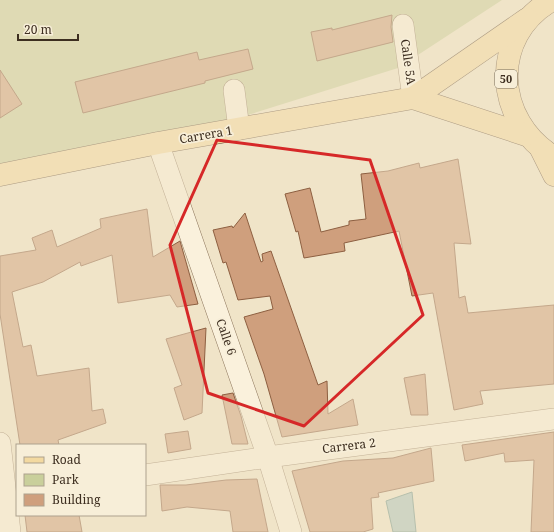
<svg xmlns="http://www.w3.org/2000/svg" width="554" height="532" font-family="'Noto Serif',serif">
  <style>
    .green { fill: #c9cf9b }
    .water { fill: #a9c4bc; stroke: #6f938a }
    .building { fill: #cf9f7d; stroke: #8d5f41 }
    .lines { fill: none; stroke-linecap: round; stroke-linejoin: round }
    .minor-casing { stroke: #8d765c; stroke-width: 22 }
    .major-casing { stroke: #5b4430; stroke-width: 23 }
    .minor { stroke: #faf1dc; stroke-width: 21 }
    .major { stroke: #f3d9a0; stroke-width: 22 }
    .marked { fill: none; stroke: #d62828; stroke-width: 3; stroke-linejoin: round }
    .labels { text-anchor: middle; stroke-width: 3.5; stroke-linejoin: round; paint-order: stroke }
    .shield { fill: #f7eed8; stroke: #756857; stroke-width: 1 }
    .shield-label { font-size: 11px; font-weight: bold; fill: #3d2e20 }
    .street-label { font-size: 12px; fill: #3d2e20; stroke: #f7eed8 }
  </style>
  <rect width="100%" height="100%" fill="#f0e4c8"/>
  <path class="green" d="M0 0H502L398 68 158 143 0 175Z"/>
  <path class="water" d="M412 492 416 532H393L386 501Z"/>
  <g class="building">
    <path d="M392 15 391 27 393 42 317 61 311 32 332 28V30Z"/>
    <path d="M248 49 253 69 205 81V83L83 113 75 82 197 52 199 60Z"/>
    <path d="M0 70 22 104 0 118Z"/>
    <path d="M458 159 471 244 454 243 459 298 465 296 468 313 554 305V384L480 391 483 404 454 410 433 293 412 296 399 231 344 243 345 251 304 258 298 231 296 232 285 194 310 188 321 232 349 225V221L366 219 361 174 388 171 419 163 420 168Z"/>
    <path d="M147 209 153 257 180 241 198 304 177 307 170 295 118 303 112 255 81 266 80 262 43 282 12 292 23 347 31 345 37 376 89 368 92 411 103 409 106 423 58 440 59 445H20L0 314V256L36 250 32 238 52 230 57 247 101 228 100 219Z"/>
    <path d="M245 213 261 262 263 261 262 254 271 251 318 385 327 381 328 414 353 399 358 425 282 437 264 374 244 317 273 309 270 296 238 300 226 262 223 263 213 230 232 226 233 228Z"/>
    <path d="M206 328 202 413 184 420 174 388 182 385 166 339Z"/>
    <path d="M425 374 428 415H411L404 378Z"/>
    <path d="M233 393 241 416 248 444H232L222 395Z"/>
    <path d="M188 431 191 449 168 453 165 434Z"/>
    <path d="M554 432V532H531L534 460 505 462 504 453 465 461 462 445Z"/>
    <path d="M431 448 434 481 378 493 379 497 371 498 373 529 363 532H310L292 471 343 461 393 458Z"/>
    <path d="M257 479 268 532H233L230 511 187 507 162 511 160 485H186L226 480Z"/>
    <path d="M25 515H79L82 532H27Z"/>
  </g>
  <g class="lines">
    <defs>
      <g id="minor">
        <path d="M403 25 413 98"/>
        <path d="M234 90 239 129"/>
        <path d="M158 143 268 457 291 532"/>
        <path d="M0 443 10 532"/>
        <path d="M145 475 268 457 554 419"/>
      </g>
      <g id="major">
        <path d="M552 0C489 36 494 121 554 157"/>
        <path d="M413 98 526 135"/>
        <path d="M541 149 554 175"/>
        <path d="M0 175 158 143 413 98 527 19"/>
      </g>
    </defs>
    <use href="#minor" class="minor-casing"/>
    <use href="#major" class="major-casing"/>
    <use href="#minor" class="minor"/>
    <use href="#major" class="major"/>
  </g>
  <path d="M0 0H554V532H0ZM217 140 370 160 423 315 304 426 208 393 170 245Z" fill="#f0e4c8" fill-opacity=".55" fill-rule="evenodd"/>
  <path class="marked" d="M217 140 370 160 423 315 304 426 208 393 170 245Z"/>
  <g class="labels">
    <rect class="shield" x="495" y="70" width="22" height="18" rx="3"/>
    <g class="shield-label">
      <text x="506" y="83">50</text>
    </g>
    <g class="street-label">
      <text transform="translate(408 62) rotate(82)" y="4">Calle 5A</text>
      <text transform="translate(206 135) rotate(-10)" y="4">Carrera 1</text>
      <text transform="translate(226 337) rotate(71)" y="4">Calle 6</text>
      <text transform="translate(349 446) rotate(-7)" y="4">Carrera 2</text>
    </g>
  </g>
  <rect x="16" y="444" width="130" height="72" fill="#f7eed8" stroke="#ada18e"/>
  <rect x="24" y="457" width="20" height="6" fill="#f3d9a0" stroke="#ada18e"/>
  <text x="52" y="464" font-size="12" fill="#3d2e20">Road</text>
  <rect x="24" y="474" width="20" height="12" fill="#c9cf9b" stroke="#ada18e"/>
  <text x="52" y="484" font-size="12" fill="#3d2e20">Park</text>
  <rect x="24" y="494" width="20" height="12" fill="#cf9f7d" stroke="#ada18e"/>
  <text x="52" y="504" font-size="12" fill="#3d2e20">Building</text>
  <path d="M18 34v6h60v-6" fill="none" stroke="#3d2e20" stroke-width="2"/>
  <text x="24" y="34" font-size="12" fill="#3d2e20" stroke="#f7eed8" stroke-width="3" paint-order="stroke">20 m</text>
</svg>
